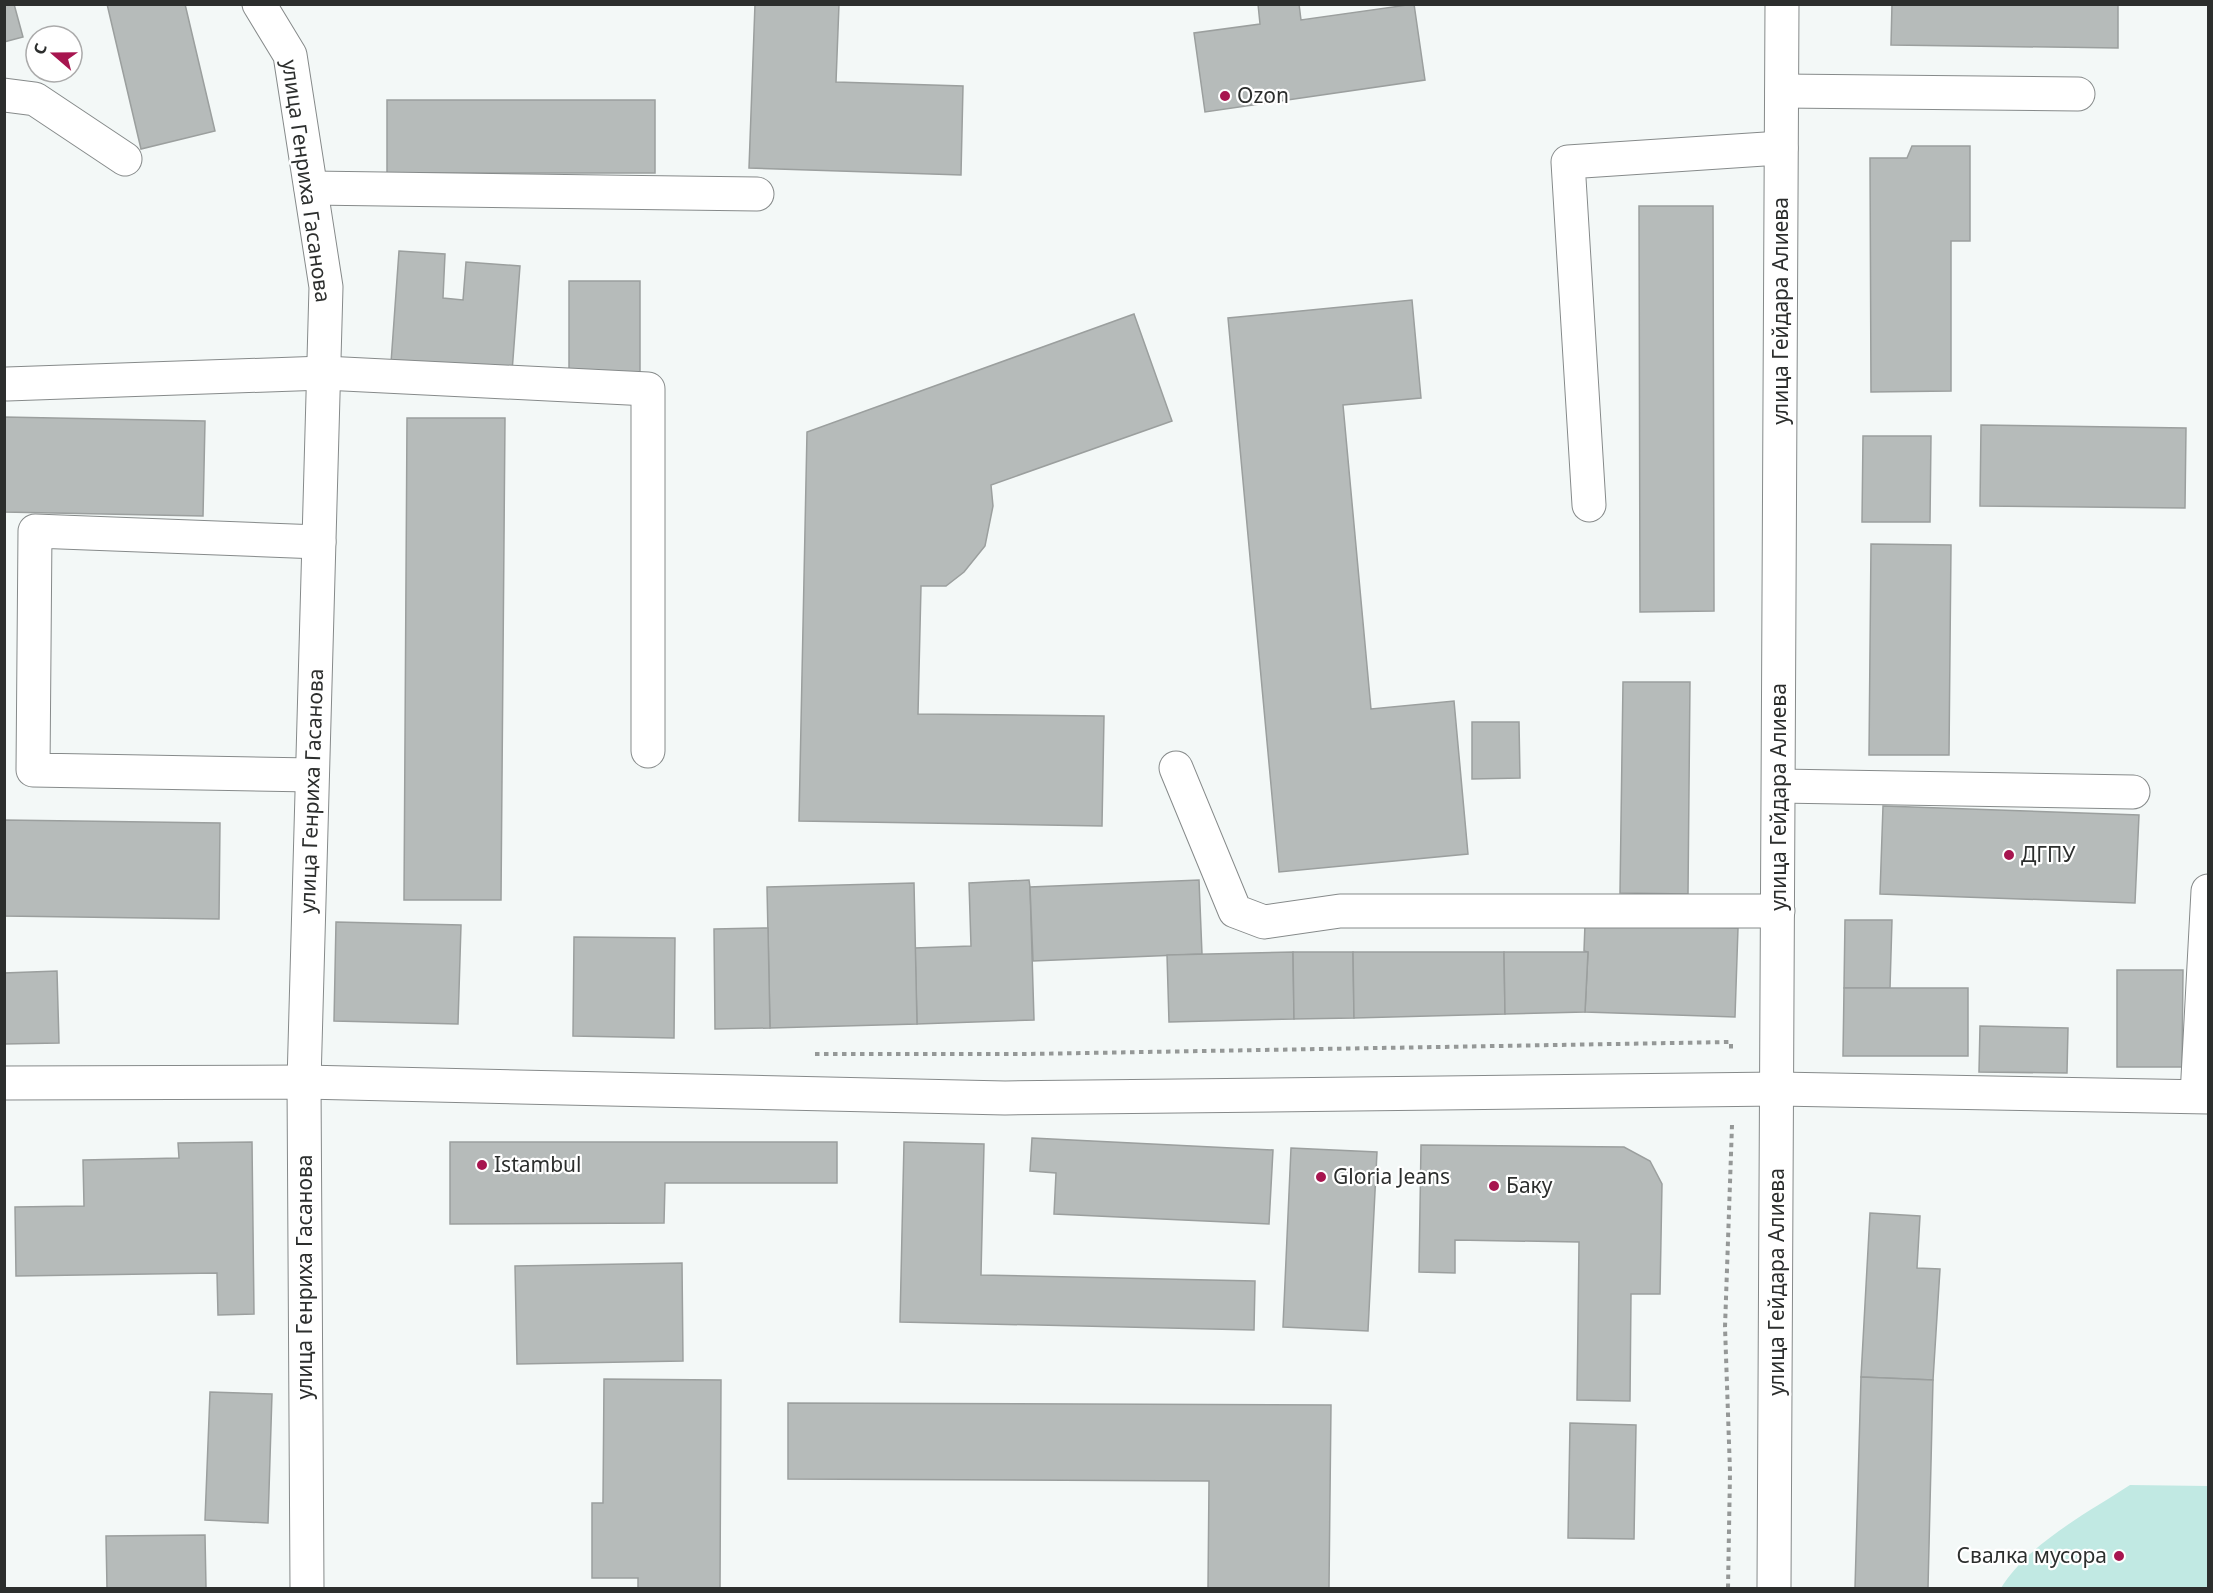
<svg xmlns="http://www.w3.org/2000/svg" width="2213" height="1593" font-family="'Noto Sans',sans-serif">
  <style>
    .green { fill: #c1e9e3 }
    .building { fill: #b6bbba; stroke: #9b9f9e; stroke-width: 1.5 }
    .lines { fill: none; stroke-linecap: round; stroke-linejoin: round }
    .minor-casing { stroke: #868a8a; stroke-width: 35 }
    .path { stroke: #959897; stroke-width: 4; stroke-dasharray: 4.5 4.5; stroke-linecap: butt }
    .minor { stroke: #fff; stroke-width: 33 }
    .poi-dot { fill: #a7154f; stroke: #fff; stroke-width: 2 }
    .labels { text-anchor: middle; stroke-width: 4.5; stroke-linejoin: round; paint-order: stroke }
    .poi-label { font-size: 21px; fill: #2c2e2d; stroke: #fff; text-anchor: start }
    .street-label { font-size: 21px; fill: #2c2e2d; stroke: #fff }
  </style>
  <rect width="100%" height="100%" fill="#f3f8f7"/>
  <path class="green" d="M2130 1485 2208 1486V1588H2001C2028 1544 2087 1513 2130 1485Z"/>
  <g class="building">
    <path d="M4 4H14L23 37 4 42Z"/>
    <path d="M107 4H185L215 131 141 149Z"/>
    <path d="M755 4H839L836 82 963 86 961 175 749 168Z"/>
    <path d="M1258 4H1299L1301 20 1414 4 1425 80 1205 112 1194 33 1260 24Z"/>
    <path d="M1892 4H2118V48L1891 45Z"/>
    <rect x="387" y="100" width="268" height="73"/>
    <path d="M1912 146H1970V241H1951V391L1871 392 1870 158H1907Z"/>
    <path d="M1639 206H1713L1714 611 1640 612Z"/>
    <path d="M399 251 445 254 443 298 463 300 466 262 520 266 512 372 391 363Z"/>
    <path d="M569 281H640V373L569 372Z"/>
    <path d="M1412 300 1421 398 1343 405 1371 709 1454 701 1468 854 1279 872 1228 318Z"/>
    <path d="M1134 314 1172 421 991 485 993 506 985 546 964 572 946 586H921L918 714 1104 716 1102 826 799 821 807 432Z"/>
    <path d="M4 417 205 421 203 516 4 512Z"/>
    <path d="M407 418H505L501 900H404Z"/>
    <path d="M1981 425 2186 428 2185 508 1980 506Z"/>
    <path d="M1863 436H1931L1930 522H1862Z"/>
    <path d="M1871 544 1951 545 1949 755H1869Z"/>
    <path d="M1623 682H1690L1688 894 1620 893Z"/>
    <path d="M1472 722H1519L1520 778 1472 779Z"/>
    <path d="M1883 806 2139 815 2135 903 1880 894Z"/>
    <path d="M4 820 220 823 219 919 4 916Z"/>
    <path d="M1029 880 1030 887 1034 1020 917 1024 915 948 971 946 969 883Z"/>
    <path d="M1199 880 1202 954 1033 961 1030 887Z"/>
    <path d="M914 883 917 1024 770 1028 767 887Z"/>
    <path d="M1845 920H1892L1890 988H1844Z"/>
    <path d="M336 922 461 925 458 1024 334 1021Z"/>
    <path d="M1585 924 1738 928 1735 1017 1585 1012 1588 952 1584 951Z"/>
    <path d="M768 928 770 1028 715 1029 714 929Z"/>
    <path d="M574 937 675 938 674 1038 573 1036Z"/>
    <path d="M1293 952 1294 1019 1169 1022 1167 955Z"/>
    <path d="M1293 952H1353L1354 1018 1294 1019Z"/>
    <path d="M1353 952H1504L1505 1014 1354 1018Z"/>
    <path d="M1504 952H1588L1585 1012 1505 1014Z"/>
    <path d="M2117 970H2183L2182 1067H2117Z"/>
    <path d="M57 971 59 1043 4 1044V973Z"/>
    <path d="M1844 988H1968V1056H1843Z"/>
    <path d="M1980 1026 2068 1028 2067 1073 1979 1072Z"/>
    <path d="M1032 1138 1273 1150 1269 1224 1054 1214 1056 1173 1030 1171Z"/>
    <path d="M252 1142 254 1314 218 1315 217 1273 16 1276 15 1207 84 1206 83 1160 179 1158 178 1143Z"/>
    <path d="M450 1142H837V1183H665L664 1223 450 1224Z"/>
    <path d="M904 1142 984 1144 981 1275 1255 1281 1254 1330 900 1322Z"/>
    <path d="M1421 1145 1624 1147 1650 1161 1662 1184 1660 1294H1631L1630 1401 1577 1400 1579 1242 1455 1240V1273L1419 1272Z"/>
    <path d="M1291 1148 1377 1152 1368 1331 1283 1327Z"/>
    <path d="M1870 1213 1920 1216 1917 1268 1940 1269 1933 1380 1861 1377Z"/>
    <path d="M682 1263 683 1361 517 1364 515 1266Z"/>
    <path d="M1861 1377 1933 1380 1928 1588H1855Z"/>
    <path d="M604 1379 721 1380 720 1588H638V1578H592V1503H603Z"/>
    <path d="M210 1392 272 1394 268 1523 205 1520Z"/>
    <path d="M788 1403 1331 1405 1329 1588H1208L1209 1481 788 1479Z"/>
    <path d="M1570 1423 1636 1425 1634 1539 1568 1538Z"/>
    <path d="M205 1535 206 1588H107L106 1536Z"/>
  </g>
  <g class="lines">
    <defs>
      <g id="minor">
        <path d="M259 4 290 55 326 287 304 1082 307 1588"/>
        <path d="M1782 91 2078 94"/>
        <path d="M4 95 35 99 125 159"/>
        <path d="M311 188 757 194"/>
        <path d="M7 384 324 373 648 389V751"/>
        <path d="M1589 505 1568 162 1781 148"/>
        <path d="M1176 768 1235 911 1264 922 1340 911H1778"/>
        <path d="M312 775 33 770 35 531 319 542"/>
        <path d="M1779 786 2133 792"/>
        <path d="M4 1083 304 1082 1005 1098 1778 1089 2208 1097"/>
        <path d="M2197 1096 2208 891"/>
        <path d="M1774 1588 1782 4"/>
      </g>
    </defs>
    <use href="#minor" class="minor-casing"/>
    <g class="path">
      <path d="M815 1054H1027L1731 1042V1052"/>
      <path d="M1728 1588 1730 1472 1725 1327 1732 1125"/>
    </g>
    <use href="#minor" class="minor"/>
  </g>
  <g class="poi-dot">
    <circle cx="1225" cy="96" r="6"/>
    <circle cx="2009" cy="855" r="6"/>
    <circle cx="482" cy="1165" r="6"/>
    <circle cx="1321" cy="1177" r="6"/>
    <circle cx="1494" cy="1186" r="6"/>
    <circle cx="2119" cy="1556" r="6"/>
  </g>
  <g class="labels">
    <g class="poi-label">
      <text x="1237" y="103">Ozon</text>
      <text x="2021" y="862">ДГПУ</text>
      <text x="494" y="1172">Istambul</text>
      <text x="1333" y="1184">Gloria Jeans</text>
      <text x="1506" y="1193">Баку</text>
      <text x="2107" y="1563" text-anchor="end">Свалка мусора</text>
    </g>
    <g class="street-label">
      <text transform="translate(306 181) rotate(82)" y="7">улица Генриха Гасанова</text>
      <text transform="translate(1781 311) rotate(-90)" y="7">улица Гейдара Алиева</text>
      <text transform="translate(312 791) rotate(-88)" y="7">улица Генриха Гасанова</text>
      <text transform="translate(1779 797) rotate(-90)" y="7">улица Гейдара Алиева</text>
      <text transform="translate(305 1277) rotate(-90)" y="7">улица Генриха Гасанова</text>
      <text transform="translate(1777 1282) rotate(-90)" y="7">улица Гейдара Алиева</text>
    </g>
  </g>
  <rect width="2213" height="1593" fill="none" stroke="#2c2e2d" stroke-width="12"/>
  <g transform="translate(54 54) rotate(290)"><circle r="28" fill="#ffffff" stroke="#ababab" stroke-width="1.5"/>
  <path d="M0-4.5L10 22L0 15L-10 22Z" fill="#a7154f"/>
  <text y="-9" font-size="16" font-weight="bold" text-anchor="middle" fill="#2c2e2d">С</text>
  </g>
</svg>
